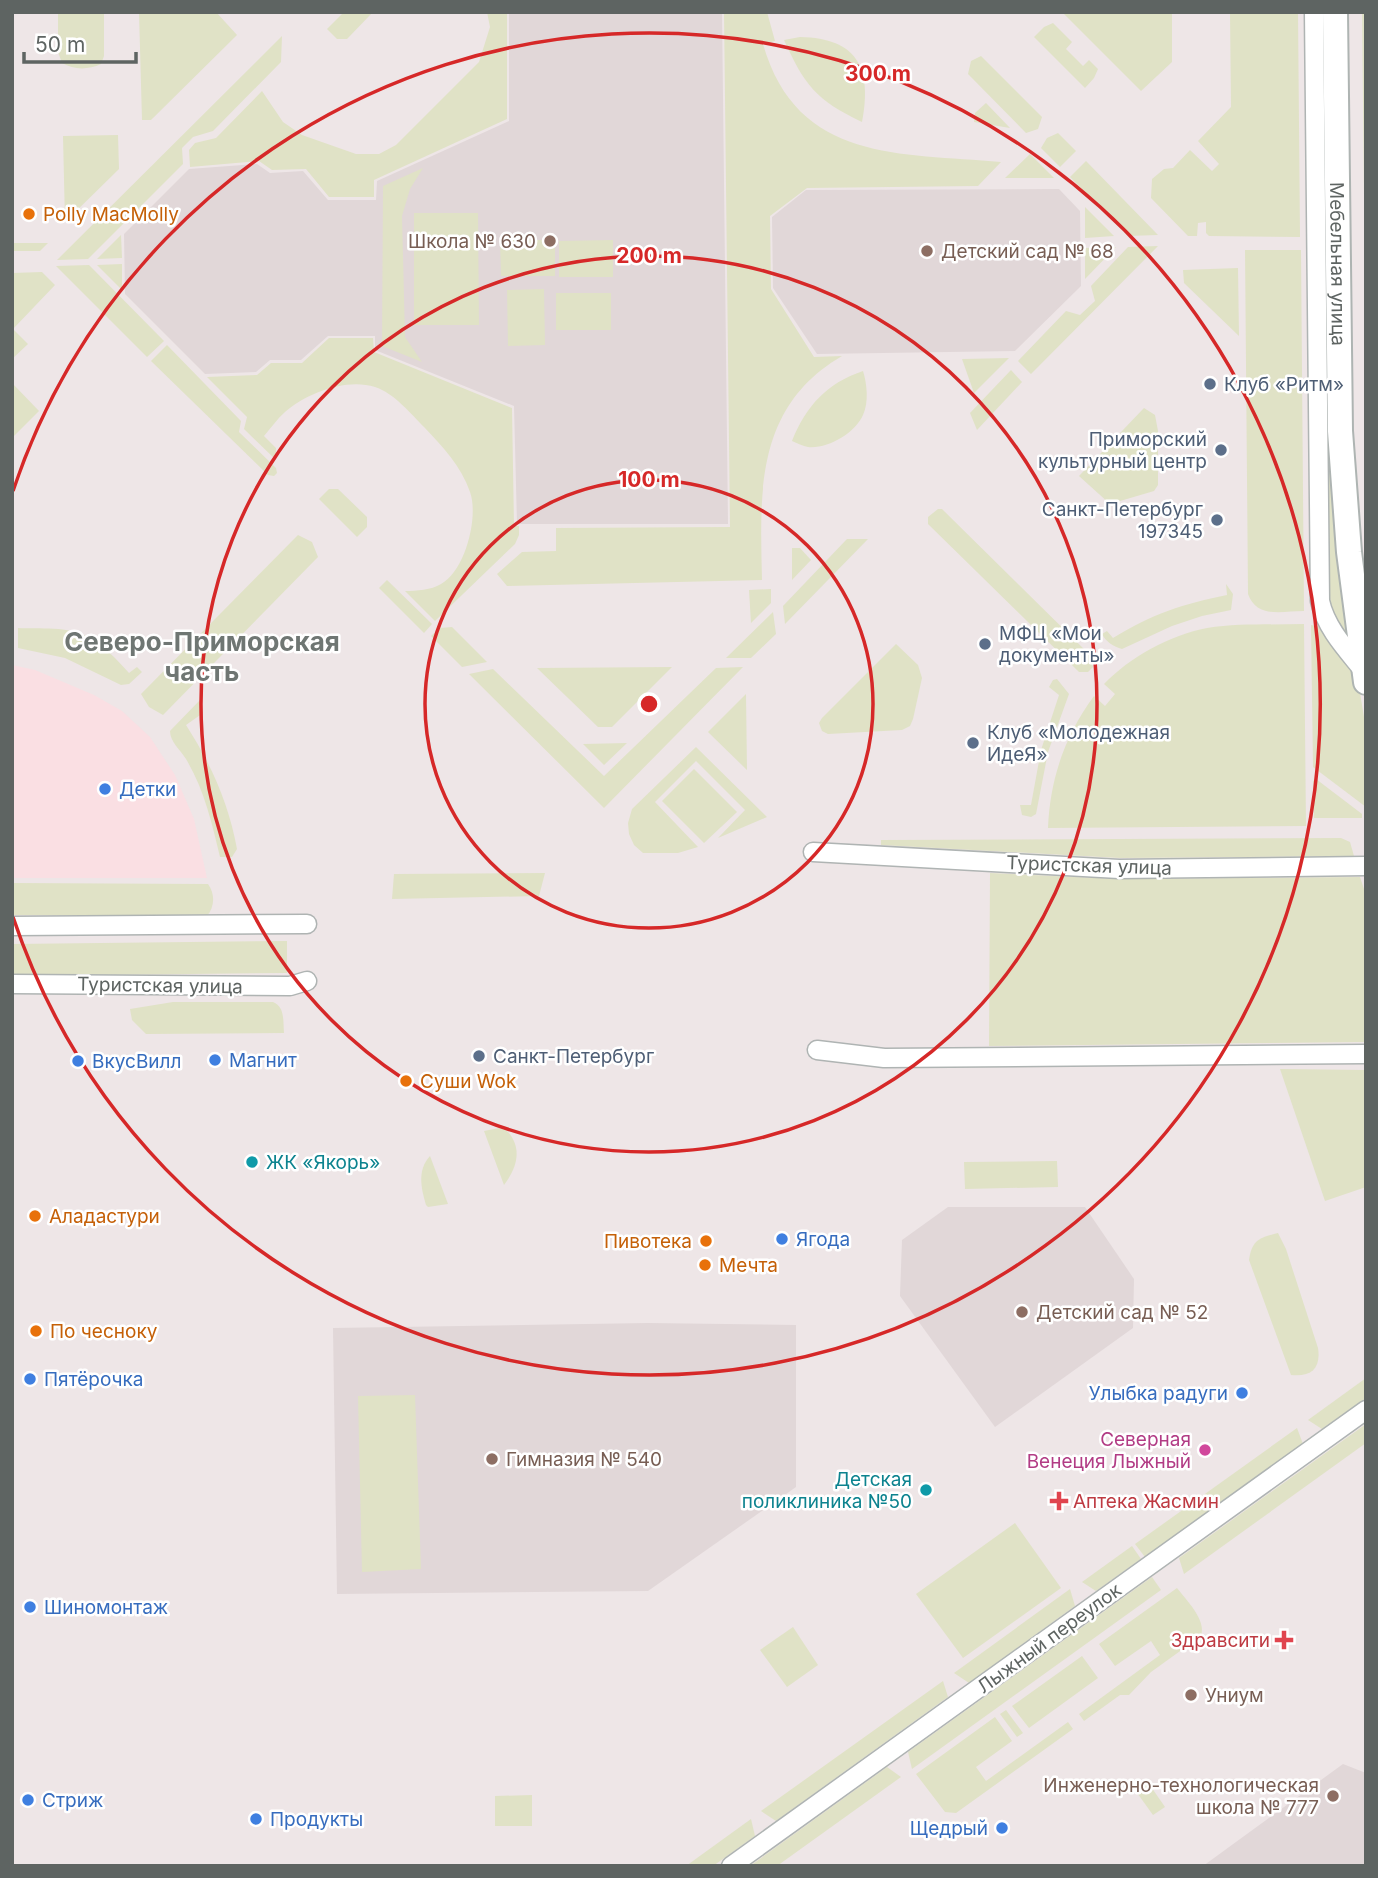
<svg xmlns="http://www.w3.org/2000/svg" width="1378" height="1878" font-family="Inter,sans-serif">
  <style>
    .commercial { fill: #fadfe3 }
    .education { fill: #e1d7d8 }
    .green { fill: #e0e2c6 }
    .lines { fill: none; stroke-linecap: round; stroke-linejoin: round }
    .street-casing { stroke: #afb4b3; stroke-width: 21 }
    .secondary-casing { stroke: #aeb4b2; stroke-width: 28 }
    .street { stroke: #fff; stroke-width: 18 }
    .secondary { stroke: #fff; stroke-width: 24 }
    .ring { fill: none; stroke: #d62828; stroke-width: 3.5 }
    .food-dot { fill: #e8710a; stroke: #fff; stroke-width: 2.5 }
    .education-dot { fill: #8d6e63; stroke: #fff; stroke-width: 2.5 }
    .service-dot { fill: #5c6f8a; stroke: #fff; stroke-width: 2.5 }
    .shop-dot { fill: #3f7fe0; stroke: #fff; stroke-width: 2.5 }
    .culture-dot { fill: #0f9aa8; stroke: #fff; stroke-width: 2.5 }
    .hotel-dot { fill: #d1479c; stroke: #fff; stroke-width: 2.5 }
    .health-dot { fill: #e0444e; stroke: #fff; stroke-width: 2.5 }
    .labels { text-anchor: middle; stroke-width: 5; stroke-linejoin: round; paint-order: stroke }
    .food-label { font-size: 19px; fill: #c56008; stroke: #fff; text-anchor: start }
    .education-label { font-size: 19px; fill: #785e54; stroke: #fff; text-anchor: start }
    .street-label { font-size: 19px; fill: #5e6462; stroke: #fff }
    .service-label { font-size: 19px; fill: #4e5e75; stroke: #fff; text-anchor: start }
    .shop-label { font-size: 19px; fill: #366cbe; stroke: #fff; text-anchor: start }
    .culture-label { font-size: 19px; fill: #0d838f; stroke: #fff; text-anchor: start }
    .hotel-label { font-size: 19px; fill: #b23c85; stroke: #fff; text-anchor: end }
    .health-label { font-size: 19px; fill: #be3a42; stroke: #fff; text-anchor: start }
    .district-label { font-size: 26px; font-weight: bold; fill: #6f7673; stroke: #fff }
    .centre { fill: #d62828; stroke: #fff; stroke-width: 3.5 }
    .ring-label { font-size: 21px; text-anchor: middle; font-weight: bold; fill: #d62828; stroke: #fff; stroke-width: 5; stroke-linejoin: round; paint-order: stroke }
  </style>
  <rect width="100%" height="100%" fill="#eee6e7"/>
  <path class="commercial" d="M12 665 35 670 94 695 122 711 150 737 175 775 194 819 207 878H12Z"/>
  <g class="education">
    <path d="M509 12H722L728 524H517L514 406 375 350V336H328L301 360H270L256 372 205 374 125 294 124 234 189 169 257 164 270 173 303 171 328 200H376L377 181 509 121Z"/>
    <path d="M1059 189 1080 211 1081 286 1015 351 817 354 773 288 772 217 806 190Z"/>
    <path d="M948 1207H1085L1134 1279 1133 1328 995 1427 900 1296 902 1240Z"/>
    <path d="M648 1323 796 1325V1487L648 1591 337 1594 333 1328Z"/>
    <path d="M1343 1764 1366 1773V1866H1203Z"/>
  </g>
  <g class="green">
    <path d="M58 12H104V56L101 64C88 70 74 70 62 63L58 52Z"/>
    <path d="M139 12H216L237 35 151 120H142Z"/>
    <path d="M344 12H373L347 39H337L327 29Z"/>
    <path d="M487 12H507V119L374 180V197H329L306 169 272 170 259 161 190 167 189 150 195 143 216 138 262 91 283 122 302 135 356 154H379L396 145 479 62 490 27Z"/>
    <path d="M724 12H767L775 41 763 44C797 163 901 153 1001 162L978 186 807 188 770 216 771 289 814 357 842 356C755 407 760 492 762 580L507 586 497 574 522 552 556 551V528L730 527Z"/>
    <path d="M1062 12H1172V62L1141 91Z"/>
    <path d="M1230 12H1298L1300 237 1209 236 1206 233V222L1198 223 1197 236H1188L1151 198 1152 179 1164 169 1173 168 1190 150 1212 171 1219 164 1198 141 1231 107Z"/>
    <path d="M1362 12H1366V380Z"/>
    <path d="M1053 23 1072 42 1066 49 1083 66 1089 60 1098 69 1094 78 1085 88 1034 37 1044 27Z"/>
    <path d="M282 36 281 62 213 131 193 137 182 148 183 164 88 259 57 260Z"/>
    <path d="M800 37C858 38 872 69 862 122 816 100 805 86 784 40Z"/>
    <path d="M981 56 1042 117 1038 129 1026 133 968 74 971 61Z"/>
    <path d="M986 103 1010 128 974 122 975 113Z"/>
    <path d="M1058 133 1076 151 1060 167 1041 148 1047 138Z"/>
    <path d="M118 135 119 169 65 222 63 136Z"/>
    <path d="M1030 154 1054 178H1005Z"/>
    <path d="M1086 161 1158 235 1128 236 1070 177Z"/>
    <path d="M423 168 410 189 402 216 405 337 422 362 382 346 383 186Z"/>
    <path d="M1085 207 1114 236 1085 238Z"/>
    <path d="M414 213H478L479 325H414Z"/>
    <path d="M121 235 122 258 97 259Z"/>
    <path d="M500 240H555V276H501Z"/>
    <path d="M613 240V277H559V241Z"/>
    <path d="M12 243H48L40 251H12Z"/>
    <path d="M1158 246 1031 374 1018 361 1066 311 1080 315 1095 301 1091 286 1128 247Z"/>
    <path d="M1116 247 1085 279V248Z"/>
    <path d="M1245 250H1301L1304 611C1282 611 1257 619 1248 594Z"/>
    <path d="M122 264V290L97 265Z"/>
    <path d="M89 265 164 341 147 357 56 266Z"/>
    <path d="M1238 268 1239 336 1184 283 1183 270Z"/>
    <path d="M42 272 55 285 13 329 28 344 12 359V273Z"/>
    <path d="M544 289 545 345 508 346 507 290Z"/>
    <rect x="556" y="293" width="55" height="37"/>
    <path d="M329 338H373L374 352 512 408 514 526H519V535L515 544 435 621 405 591C417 591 431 590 441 584 465 571 479 517 470 492 461 466 443 447 424 427 411 414 394 393 375 387 346 378 307 393 285 412 277 419 271 428 264 436L276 448V460L244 429 247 417 207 377 257 375 271 363H302Z"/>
    <path d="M167 345 241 421 239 432 276 468 277 473 274 476 268 475 151 361Z"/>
    <path d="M1325 347H1328L1348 635 1335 621 1327 597Z"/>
    <path d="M1009 358 974 393 962 359Z"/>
    <path d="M1011 370 1022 382 977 430 970 413Z"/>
    <path d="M863 371C867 384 869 402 863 415 855 433 828 449 808 447 803 446 797 443 792 441 806 406 827 383 863 371Z"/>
    <path d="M12 383 39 411 12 438Z"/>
    <path d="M1144 408 1155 415 1158 431V485L1154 491 1110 504 1079 476Z"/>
    <path d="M329 489H338L367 517V527L357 537 319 499Z"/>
    <path d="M938 509H942L1090 655 1093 667 1088 672H1079L928 524V517Z"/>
    <path d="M298 535 312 542 318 557 163 715 149 707 141 694Z"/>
    <path d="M847 539H868L785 624 783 606Z"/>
    <path d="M792 548H800L811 560 792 580Z"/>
    <path d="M387 580 432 624 424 633 379 588Z"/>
    <path d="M1226 584 1233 594 1231 610 1202 616 1172 626 1122 649C1114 647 1105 641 1102 634L1107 631 1113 638C1152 614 1182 604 1227 595Z"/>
    <path d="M771 589V603L751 623 749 590Z"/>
    <path d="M773 612 776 634 751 658H726Z"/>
    <path d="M1304 624 1306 826 1048 828C1050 779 1065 735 1094 696L1105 706 1115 694 1104 684C1130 657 1170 635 1207 628 1239 623 1272 625 1304 624Z"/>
    <path d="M1311 625 1320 627 1351 670 1360 693 1366 729V807L1313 767Z"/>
    <path d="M452 627 487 662 462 667 431 636 440 628Z"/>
    <path d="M18 628C40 629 68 626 88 637 104 645 117 660 129 673L137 667 142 672 129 684 121 685 65 658 18 648Z"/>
    <path d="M896 644 918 665 922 678 913 719 910 726 902 730 828 734 822 731 819 723 822 718Z"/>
    <path d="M672 667 612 727H598L537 668Z"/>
    <path d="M743 667 604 808 469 674 493 669 604 776 716 668Z"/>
    <path d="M1057 679 1069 694 1048 752 1036 814 1031 817 1022 815 1020 805H1031L1041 750 1059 695 1049 687 1053 680Z"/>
    <path d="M746 694 747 770 708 732Z"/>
    <path d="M200 700 203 713 186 725C211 764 229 804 237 849L232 857H220C212 823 204 789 186 759 180 749 170 742 170 731Z"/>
    <path d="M627 743 604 765 583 744Z"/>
    <path d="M696 747 767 817 718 838 745 810 696 761 655 802 698 847 678 853H643L634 845 629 834 628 823 632 809Z"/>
    <path d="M694 769 737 812 704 843 662 801Z"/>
    <path d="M1316 779 1362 814V818H1314L1313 781Z"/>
    <path d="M1341 838 1350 842 1354 856 1120 858 881 845V840Z"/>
    <path d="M545 873 539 896 392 899 394 874Z"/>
    <path d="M990 873 1118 879 1360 877 1366 895V1042L989 1046Z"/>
    <path d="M12 883 208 884C215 894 215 906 207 916L12 915Z"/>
    <path d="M287 941V973L12 976V944Z"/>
    <path d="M173 1002H273C285 1007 283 1020 284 1033L146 1034 132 1020 130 1009Z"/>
    <path d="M1280 1069 1366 1070V1187L1325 1201Z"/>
    <path d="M499 1128 507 1131C523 1148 517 1168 504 1185L484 1131Z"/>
    <path d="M430 1156 448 1204 428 1207 426 1205C421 1188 417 1170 430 1156Z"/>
    <path d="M1057 1161 1058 1187 965 1189 964 1162Z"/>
    <path d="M1278 1233 1286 1249 1318 1348C1321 1368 1312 1377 1291 1375L1249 1260C1252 1240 1259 1238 1278 1233Z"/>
    <path d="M1366 1378V1398L1322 1429 1308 1420Z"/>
    <path d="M415 1395 421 1569 362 1572 358 1396Z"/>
    <path d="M1366 1424V1443L1184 1574 1179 1558Z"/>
    <path d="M1297 1428 1303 1444 1145 1557 1135 1544Z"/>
    <path d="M1015 1523 1061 1588 963 1658 916 1594Z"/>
    <path d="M1132 1546 1141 1559 1096 1591 1082 1582Z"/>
    <path d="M1152 1577 1161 1590 912 1769 908 1752Z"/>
    <path d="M1177 1588C1186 1600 1207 1620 1201 1636L1151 1672 1129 1695H1120L1084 1721 1079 1714 1160 1655 1151 1641 1115 1666 1099 1644Z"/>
    <path d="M1070 1589 1075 1606 969 1683 954 1673Z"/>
    <path d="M793 1627 818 1665 787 1687 760 1650Z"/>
    <path d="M1082 1656 1098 1678 1029 1728 1012 1706Z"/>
    <path d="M943 1681 948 1697 776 1821 761 1811Z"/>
    <path d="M1006 1710 1023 1733 1017 1737 1000 1714Z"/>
    <path d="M995 1717 1012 1741 976 1767 986 1781 1068 1722 1073 1729 956 1813 945 1812 916 1774Z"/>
    <path d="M887 1767 901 1777 777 1866H750Z"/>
    <path d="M1147 1781 1165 1807 1153 1815 1135 1790Z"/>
    <path d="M532 1795V1826H495V1796Z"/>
    <path d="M751 1819 755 1836 713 1866H686Z"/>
  </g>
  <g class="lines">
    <defs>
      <g id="street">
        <path d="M1314 12 1320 601C1326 628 1346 649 1363 670"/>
        <path d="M813 852 1119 869 1366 866"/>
        <path d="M12 926 307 924"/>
        <path d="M12 984 290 986 307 981"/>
        <path d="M817 1050 884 1058 1366 1054"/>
        <path d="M731 1866 1366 1410"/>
      </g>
      <g id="secondary">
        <path id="s1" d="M1335 12 1340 431 1349 552 1366 682"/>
      </g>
    </defs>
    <use href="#street" class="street-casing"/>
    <use href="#secondary" class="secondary-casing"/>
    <use href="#street" class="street"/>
    <use href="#secondary" class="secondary"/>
  </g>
  <g class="ring">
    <circle cx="649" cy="704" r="224"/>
    <circle cx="649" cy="704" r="448"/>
    <path d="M13 491A671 671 0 1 1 13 917"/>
  </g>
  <g class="food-dot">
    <circle cx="29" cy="214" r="7"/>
    <circle cx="406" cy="1081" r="7"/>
    <circle cx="35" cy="1216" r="7"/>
    <circle cx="706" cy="1241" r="7"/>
    <circle cx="705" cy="1265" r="7"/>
    <circle cx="36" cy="1331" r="7"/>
  </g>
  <g class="education-dot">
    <circle cx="550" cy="241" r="7"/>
    <circle cx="927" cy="251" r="7"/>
    <circle cx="1022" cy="1312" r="7"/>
    <circle cx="492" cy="1459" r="7"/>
    <circle cx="1191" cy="1695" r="7"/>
    <circle cx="1333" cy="1796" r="7"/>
  </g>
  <g class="service-dot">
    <circle cx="1210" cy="384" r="7"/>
    <circle cx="1221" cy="450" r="7"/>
    <circle cx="1217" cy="520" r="7"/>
    <circle cx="985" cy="644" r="7"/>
    <circle cx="973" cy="743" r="7"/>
    <circle cx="479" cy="1056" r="7"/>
  </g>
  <g class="shop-dot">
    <circle cx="105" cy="789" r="7"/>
    <circle cx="215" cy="1060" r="7"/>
    <circle cx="78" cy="1061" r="7"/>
    <circle cx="782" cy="1239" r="7"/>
    <circle cx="30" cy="1379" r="7"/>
    <circle cx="1242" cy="1393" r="7"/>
    <circle cx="30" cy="1607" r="7"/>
    <circle cx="28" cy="1800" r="7"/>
    <circle cx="256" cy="1819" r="7"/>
    <circle cx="1002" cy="1828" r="7"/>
  </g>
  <g class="culture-dot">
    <circle cx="252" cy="1162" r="7"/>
    <circle cx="926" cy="1490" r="7"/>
  </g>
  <circle class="hotel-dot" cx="1205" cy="1450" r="7"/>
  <g class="health-dot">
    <path d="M1055.5 1490.5h7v7h7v7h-7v7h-7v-7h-7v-7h7z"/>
    <path d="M1280.5 1629.5h7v7h7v7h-7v7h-7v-7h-7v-7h7z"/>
  </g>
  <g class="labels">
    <g class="food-label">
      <text x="43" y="221">Polly MacMolly</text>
      <text x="420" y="1088">Суши Wok</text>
      <text x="49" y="1223">Аладастури</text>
      <text x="692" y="1248" text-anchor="end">Пивотека</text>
      <text x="719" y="1272">Мечта</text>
      <text x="50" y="1338">По чесноку</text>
    </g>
    <g class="education-label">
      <text x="536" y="248" text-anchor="end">Школа № 630</text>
      <text x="941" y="258">Детский сад № 68</text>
      <text x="1036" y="1319">Детский сад № 52</text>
      <text x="506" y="1466">Гимназия № 540</text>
      <text x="1205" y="1702">Униум</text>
      <text x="1319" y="1792" text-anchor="end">Инженерно-технологическая<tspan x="1319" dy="22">школа № 777</tspan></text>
    </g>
    <g class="street-label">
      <text dy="7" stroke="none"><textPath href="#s1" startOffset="252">Мебельная улица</textPath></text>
      <text transform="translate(1089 865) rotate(2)" y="7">Туристская улица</text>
      <text transform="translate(160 985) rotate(1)" y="7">Туристская улица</text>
      <text transform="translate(1049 1638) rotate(-36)" y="7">Лыжный переулок</text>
    </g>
    <g class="service-label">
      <text x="1224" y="391">Клуб «Ритм»</text>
      <text x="1207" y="446" text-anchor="end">Приморский<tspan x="1207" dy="22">культурный центр</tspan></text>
      <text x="1203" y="516" text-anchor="end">Санкт-Петербург<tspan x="1203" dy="22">197345</tspan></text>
      <text x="999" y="640">МФЦ «Мои<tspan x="999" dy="22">документы»</tspan></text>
      <text x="987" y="739">Клуб «Молодежная<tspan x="987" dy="22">ИдеЯ»</tspan></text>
      <text x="493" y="1063">Санкт-Петербург</text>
    </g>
    <g class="shop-label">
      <text x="119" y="796">Детки</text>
      <text x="229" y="1067">Магнит</text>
      <text x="92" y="1068">ВкусВилл</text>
      <text x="796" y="1246">Ягода</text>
      <text x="44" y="1386">Пятёрочка</text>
      <text x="1228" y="1400" text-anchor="end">Улыбка радуги</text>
      <text x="44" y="1614">Шиномонтаж</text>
      <text x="42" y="1807">Стриж</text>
      <text x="270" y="1826">Продукты</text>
      <text x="988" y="1835" text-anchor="end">Щедрый</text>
    </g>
    <g class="culture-label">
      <text x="266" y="1169">ЖК «Якорь»</text>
      <text x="912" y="1486" text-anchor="end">Детская<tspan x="912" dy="22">поликлиника №50</tspan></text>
    </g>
    <g class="hotel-label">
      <text x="1191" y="1446">Северная<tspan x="1191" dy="22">Венеция Лыжный</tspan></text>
    </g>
    <g class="health-label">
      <text x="1073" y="1508">Аптека Жасмин</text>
      <text x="1270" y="1647" text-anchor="end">Здравсити</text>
    </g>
    <g class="district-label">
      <text x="202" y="651">Северо-Приморская<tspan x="202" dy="30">часть</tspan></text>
    </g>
  </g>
  <circle cx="649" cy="704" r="10" class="centre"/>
  <g class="ring-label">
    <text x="878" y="81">300 m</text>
    <text x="649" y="263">200 m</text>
    <text x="649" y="487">100 m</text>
  </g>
  <rect width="1378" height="1878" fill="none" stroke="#5e6462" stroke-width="28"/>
  <path d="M24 52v10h112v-10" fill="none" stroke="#5e6462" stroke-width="3.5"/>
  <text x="35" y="52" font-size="21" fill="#5e6462" stroke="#ffffff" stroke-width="5" paint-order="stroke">50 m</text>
</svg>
